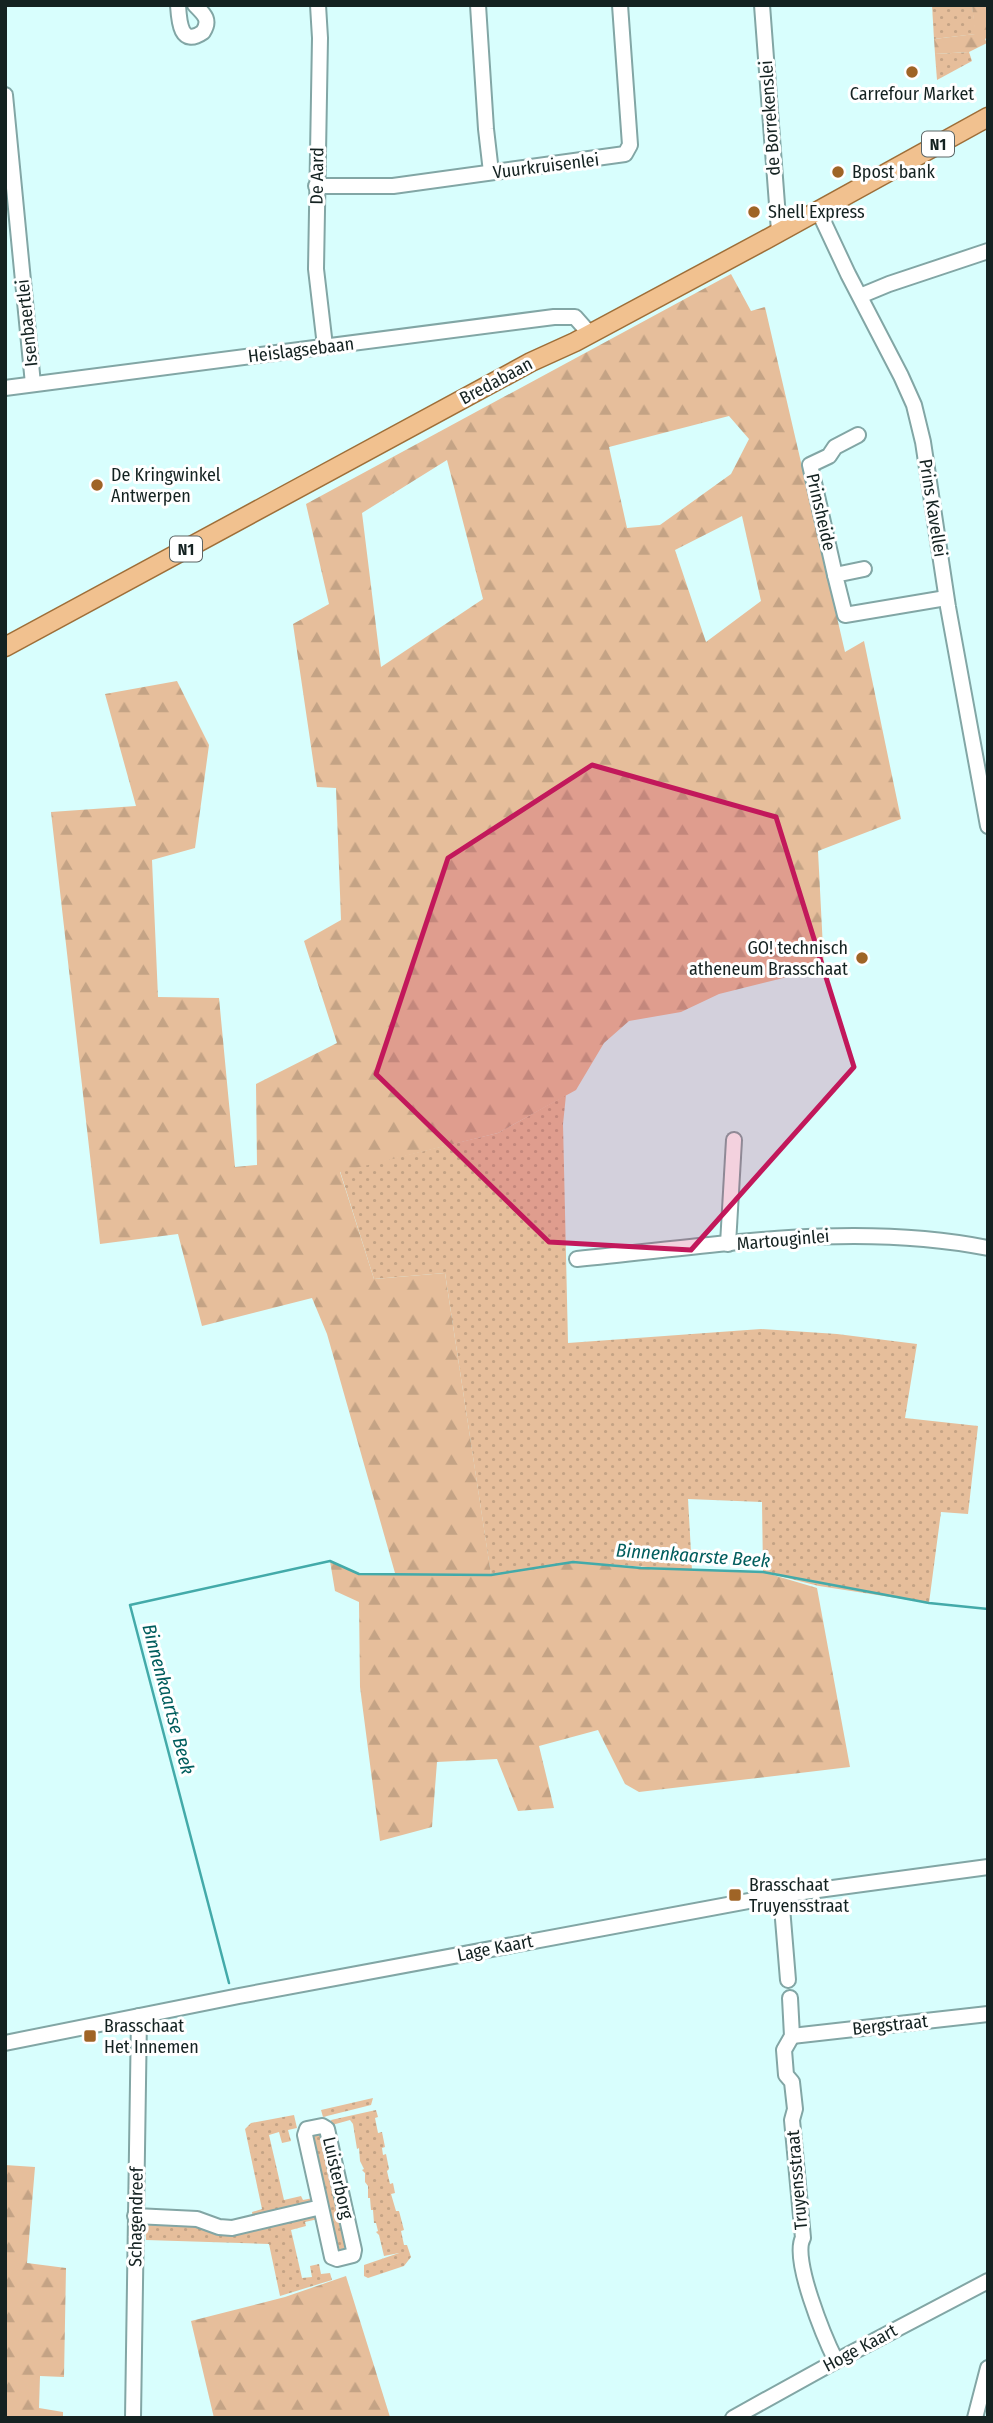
<svg xmlns="http://www.w3.org/2000/svg" width="993" height="2423" font-family="'Fira Sans Condensed',sans-serif">
  <style>
    .green { fill: url(#green-dots) }
    .forest { fill: url(#forest-firs); fill-rule: evenodd }
    .lines { fill: none; stroke-linecap: round; stroke-linejoin: round }
    .stream { stroke: #43aaa9; stroke-width: 2.5 }
    .minor-casing { stroke: #82a6a5; stroke-width: 18 }
    .major-casing { stroke: #9e6e38; stroke-width: 21 }
    .minor { stroke: #fff; stroke-width: 14 }
    .major { stroke: #f1c18f; stroke-width: 18 }
    .marked { fill: #c2185b; fill-opacity: 0.2; stroke: #c2185b; stroke-width: 5; stroke-linejoin: round }
    .poi-dot { fill: #9f6426; stroke: #fff; stroke-width: 2.5 }
    .labels { text-anchor: middle; stroke-width: 6; stroke-linejoin: round; paint-order: stroke }
    .shield { fill: #fff; stroke: #5a6464; stroke-width: 2 }
    .shield-label { font-size: 16px; font-weight: bold; fill: #142221 }
    .poi-label { font-size: 18px; fill: #142221; stroke: #fff; text-anchor: start }
    .street-label { font-size: 18px; fill: #142221; stroke: #fff }
    .water-label { font-size: 19px; font-style: italic; fill: #005d5d; stroke: #fff }
  </style>
  <defs>
    <pattern id="green-dots" width="8" height="8" patternUnits="userSpaceOnUse" patternTransform="scale(1.75)"><rect width="8" height="8" fill="#e6be9b"/><path d="M2 2h.1M6 6h.1" fill="none" stroke="#c4a385" stroke-width="1.8" stroke-linecap="round"/></pattern>
    <pattern id="forest-firs" width="22" height="20" patternUnits="userSpaceOnUse" patternTransform="scale(1.75)"><rect width="22" height="20" fill="#e6be9b"/><path d="M5 1l3.5 6h-7zM16 11l3.5 6h-7z" fill="#c4a385"/></pattern>
  </defs>
  <rect width="100%" height="100%" fill="#d8fefd"/>
  <g class="green">
    <path d="M932 5H972L976 34 934 39Z"/>
    <path d="M969 52 972 61 937 80 935 54Z"/>
    <path d="M566 1095 563 1124 568 1343 761 1329 837 1334 917 1344 905 1418 978 1426 968 1514 941 1512 929 1603 819 1586 763 1572 762 1502 688 1499 692 1570 573 1562 491 1575 445 1273 374 1279 340 1171 498 1133Z"/>
    <path d="M373 2098 371 2105 323 2117 321 2110Z"/>
    <path d="M376 2110 378 2117 375 2118 378 2133 382 2132 385 2147 382 2148 383 2155 386 2154 389 2169 387 2171 390 2184 393 2183 395 2193 391 2194 396 2211H399L404 2230 401 2231 404 2245H407L411 2257 404 2266 368 2278 364 2276V2265L399 2253 384 2256 379 2235 376 2232 378 2231 376 2223H374L373 2210H371L370 2198H368V2186L365 2182V2173L362 2170 364 2169 360 2161 359 2148 357 2149 353 2124 350 2120 332 2125 331 2120Z"/>
    <path d="M294 2115 297 2128 288 2130 291 2141 282 2143 279 2132 269 2135 284 2200 301 2196 303 2200 313 2198 314 2203 253 2219 252 2212 262 2209 245 2129 251 2123Z"/>
    <path d="M321 2129 351 2251 338 2256 308 2132Z"/>
    <path d="M315 2213 318 2219 305 2222 306 2226 291 2230 302 2278 312 2277 310 2266 319 2264 321 2274 330 2273 332 2280 280 2296 269 2244 146 2240 145 2221 194 2222 213 2228Z"/>
  </g>
  <g class="forest">
    <path d="M972 5H988V37L985 39 987 43 969 52 935 54 934 39 975 34Z"/>
    <path d="M731 274 751 311 765 307 845 652 864 641 901 819 818 851 824 968 719 994 681 1012 629 1021 604 1043 576 1090 498 1133 340 1172 374 1279 445 1273 491 1574 573 1562 641 1568 763 1572 817 1588 850 1767 639 1792 625 1784 598 1730 539 1746 554 1808 518 1811 497 1759 437 1762 432 1827 380 1841 360 1687 359 1602 335 1591 330 1561 359 1574 395 1573 327 1334 312 1298 202 1326 178 1234 100 1244 51 812 136 806 105 694 177 681 209 745 195 848 152 860 158 997 219 998 235 1167 257 1165 256 1084 337 1043 304 941 341 920 336 788 317 787 293 624 329 604 306 504ZM729 416 749 439 731 474 660 525 627 528 609 447ZM447 460 483 599 381 667 362 513ZM742 516 761 601 706 642 675 550Z"/>
    <path d="M5 2165 35 2167 27 2263 66 2268 64 2377 40 2376 39 2408 63 2412V2418H5Z"/>
    <path d="M346 2276 390 2417 214 2418 191 2321 285 2297Z"/>
  </g>
  <g class="lines">
    <path class="stream" d="M229 1983 130 1605 330 1561 359 1574 491 1575 573 1562 641 1568 763 1572 929 1603 988 1609"/>
    <defs>
      <g id="minor">
        <path d="M178 5C179 20 180 48 203 32 211 20 204 14 195 5"/>
        <path d="M318 5 320 38 316 269 325 346"/>
        <path d="M478 5 486 129 491 172"/>
        <path d="M762 5 779 231"/>
        <path d="M5 95 33 384"/>
        <path d="M316 186H393L625 154 630 145 620 5"/>
        <path d="M818 210 848 274 901 376 914 405 923 442 948 607 988 826"/>
        <path d="M860 296 889 284 988 251"/>
        <path d="M5 388 554 317H575L590 334"/>
        <path d="M864 569 835 575 845 615 946 598"/>
        <path d="M835 575 810 465 829 456 835 447 858 435"/>
        <path d="M728 1244 734 1140"/>
        <path d="M577 1259C713 1246 852 1221 988 1248"/>
        <path d="M781 1895 788 1980"/>
        <path d="M790 1998 792 2036 784 2050 786 2075 792 2082 795 2109 792 2120 803 2238C791 2258 825 2339 836 2361"/>
        <path d="M792 2036 988 2014"/>
        <path d="M5 2043 239 1996 781 1895 988 1867"/>
        <path d="M135 2216 197 2219 219 2227 232 2228 321 2207 305 2135 307 2129 322 2126 327 2129 354 2250 353 2255 337 2259 332 2257 321 2207"/>
        <path d="M133 2418 139 2016"/>
        <path d="M733 2418 836 2361 988 2281"/>
        <path d="M975 2418 988 2368"/>
      </g>
      <path id="major" d="M5 647 531 362 575 342 765 240 988 117"/>
    </defs>
    <use href="#minor" class="minor-casing"/>
    <use href="#major" class="major-casing"/>
    <use href="#minor" class="minor"/>
    <use href="#major" class="major"/>
  </g>
  <path class="marked" d="M592 765 776 817 854 1067 691 1250 549 1242 376 1074 448 858Z"/>
  <g class="poi-dot">
    <circle cx="912" cy="72" r="7"/>
    <circle cx="838" cy="172" r="7"/>
    <circle cx="754" cy="212" r="7"/>
    <circle cx="97" cy="485" r="7"/>
    <circle cx="862" cy="958" r="7"/>
    <rect x="728" y="1888" width="14" height="14" rx="3.5"/>
    <rect x="83" y="2029" width="14" height="14" rx="3.5"/>
  </g>
  <g class="labels">
    <g class="shield">
      <rect x="922" y="131.5" width="32" height="25" rx="5"/>
      <rect x="170" y="536.5" width="32" height="25" rx="5"/>
    </g>
    <g class="shield-label">
      <text x="938" y="150">N1</text>
      <text x="186" y="555">N1</text>
    </g>
    <g class="poi-label">
      <text x="912" y="100" text-anchor="middle">Carrefour Market</text>
      <text x="852" y="178">Bpost bank</text>
      <text x="768" y="218">Shell Express</text>
      <text x="111" y="481">De Kringwinkel<tspan x="111" dy="21">Antwerpen</tspan></text>
      <text x="848" y="954" text-anchor="end">GO! technisch<tspan x="848" dy="21">atheneum Brasschaat</tspan></text>
      <text x="749" y="1891">Brasschaat<tspan x="749" dy="21">Truyensstraat</tspan></text>
      <text x="104" y="2032">Brasschaat<tspan x="104" dy="21">Het Innemen</tspan></text>
    </g>
    <g class="street-label">
      <text transform="translate(770 118) rotate(-94)" y="6">de Borrekenslei</text>
      <text transform="translate(546 166) rotate(-7)" y="6">Vuurkruisenlei</text>
      <text transform="translate(317 176) rotate(-89)" y="6">De Aard</text>
      <text transform="translate(27 323) rotate(-96)" y="6">Isenbaertlei</text>
      <text transform="translate(301 350) rotate(-7)" y="6">Heislagsebaan</text>
      <text transform="translate(496 381) rotate(-28)" y="6">Bredabaan</text>
      <text transform="translate(933 508) rotate(81)" y="6">Prins Kavellei</text>
      <text transform="translate(821 512) rotate(77)" y="6">Prinsheide</text>
      <text transform="translate(783 1240) rotate(-5)" y="6">Martouginlei</text>
      <text transform="translate(495 1948) rotate(-11)" y="6">Lage Kaart</text>
      <text transform="translate(890 2025) rotate(-6)" y="6">Bergstraat</text>
      <text transform="translate(338 2178) rotate(77)" y="6">Luisterborg</text>
      <text transform="translate(797 2180) rotate(-95)" y="6">Truyensstraat</text>
      <text transform="translate(136 2217) rotate(-89)" y="6">Schagendreef</text>
      <text transform="translate(860 2348) rotate(-28)" y="6">Hoge Kaart</text>
    </g>
    <g class="water-label">
      <text transform="translate(693 1555) rotate(4)" y="7">Binnenkaarste Beek</text>
      <text transform="translate(169 1699) rotate(75)" y="7">Binnenkaartse Beek</text>
    </g>
  </g>
  <rect width="993" height="2423" fill="none" stroke="#142221" stroke-width="14"/>
</svg>
